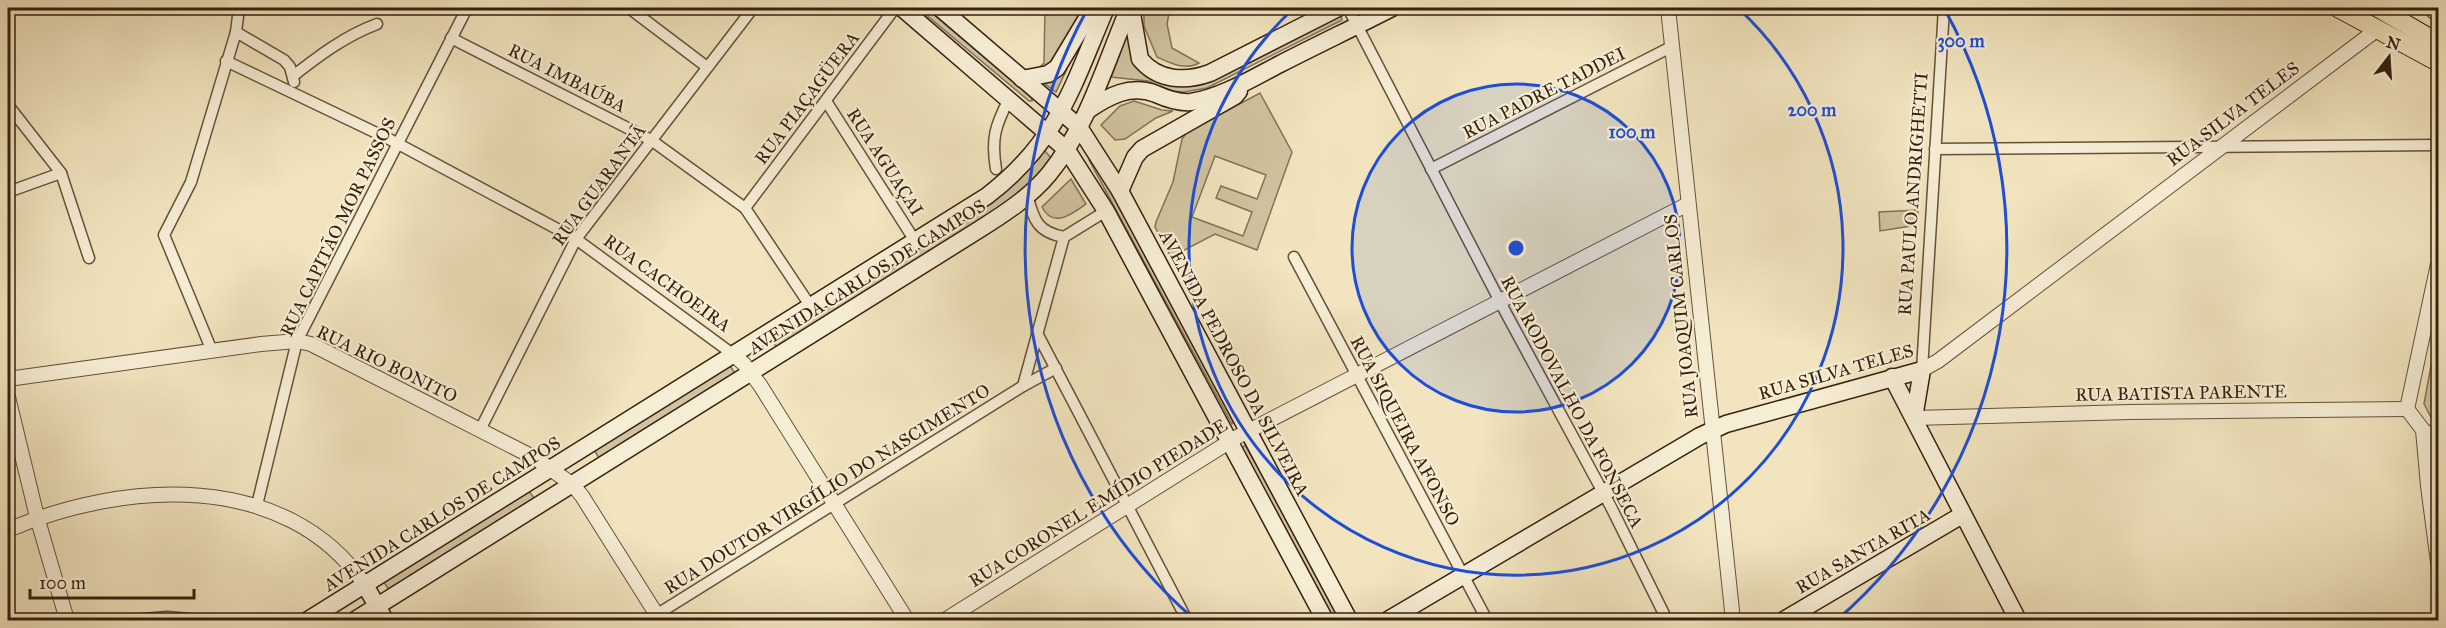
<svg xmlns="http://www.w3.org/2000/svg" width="2446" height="628" font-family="'IM FELL Great Primer',serif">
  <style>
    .green { fill: #d1c3a0; stroke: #847257; stroke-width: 1.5; fill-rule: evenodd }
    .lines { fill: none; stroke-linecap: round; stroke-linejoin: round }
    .minor-casing { stroke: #65513a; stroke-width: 13 }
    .tertiary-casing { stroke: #65513a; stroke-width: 16 }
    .secondary-casing { stroke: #36200e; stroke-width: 19 }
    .trunk-casing { stroke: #36200e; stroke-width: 20 }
    .motorway-casing { stroke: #36200e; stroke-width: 23 }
    .minor { stroke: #f6edd5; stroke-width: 10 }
    .tertiary { stroke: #f6edd5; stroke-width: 14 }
    .secondary { stroke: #f6edd5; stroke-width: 16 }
    .trunk { stroke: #f1e4be; stroke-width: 18 }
    .motorway { stroke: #f1e4be; stroke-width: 21 }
    .ring { fill: none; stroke: #1d4ed8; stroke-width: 3 }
    .labels { text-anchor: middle; stroke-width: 4.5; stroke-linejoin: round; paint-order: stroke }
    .street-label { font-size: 18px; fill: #36200e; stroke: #f6edd5 }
    .centre { fill: #1d4ed8; stroke: #f6edd5; stroke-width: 3 }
    .ring-label { font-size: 18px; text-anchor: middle; font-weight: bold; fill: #1d4ed8; stroke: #f6edd5; stroke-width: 4.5; stroke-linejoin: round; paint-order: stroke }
  </style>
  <rect width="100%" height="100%" fill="#f1e4be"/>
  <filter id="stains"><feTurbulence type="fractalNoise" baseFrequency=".00333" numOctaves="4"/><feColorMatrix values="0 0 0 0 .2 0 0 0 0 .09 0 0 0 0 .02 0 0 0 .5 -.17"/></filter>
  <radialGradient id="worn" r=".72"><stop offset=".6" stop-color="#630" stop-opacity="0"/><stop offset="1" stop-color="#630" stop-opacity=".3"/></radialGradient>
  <g class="green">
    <path d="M918 8H926L1032 98V101H1029Z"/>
    <path d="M1045 8H1088L1060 75 1067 69 1056 92 1026 70 1036 71 1044 63Z"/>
    <path d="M1144 8H1170L1167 24 1172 48 1199 63C1185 71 1170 63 1157 57L1144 26Z"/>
    <path d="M1341 15 1342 20 1207 88 1184 92 1172 91 1148 81 1111 77 1130 26 1131 43 1170 85Z"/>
    <path d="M1260 93 1292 152 1257 250 1215 234 1171 257 1155 227 1156 222 1173 182 1182 139 1187 132ZM1215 156 1266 175 1257 199 1221 186 1216 198 1252 212 1243 236 1192 217Z"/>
    <path d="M1134 101 1162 110 1173 111 1156 118 1125 139 1115 140 1101 125 1120 106Z"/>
    <path d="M1044 150 1052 159 1019 195 778 350 771 339Z"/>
    <path d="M1090 157H1092L1234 420 1232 424 1089 160Z"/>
    <path d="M1071 179 1086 204C1072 214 1053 229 1042 207Z"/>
    <path d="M1918 210 1917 225 1880 231 1879 212Z"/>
    <path d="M2435 344H2438V422L2433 421 2424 404Z"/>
    <path d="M729 364 736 375 601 461 594 450Z"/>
    <path d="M1245 445 1287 520 1340 620H1334L1242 448Z"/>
    <path d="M529 491 536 501 390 591 383 581Z"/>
  </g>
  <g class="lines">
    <defs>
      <g id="minor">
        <path d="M629 8 707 67"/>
        <path d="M1348 8 1507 315 1611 507 1667 620"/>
        <path d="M236 32 284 60 290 67 294 82"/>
        <path d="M451 38 651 140 745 208 811 307"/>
        <path d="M226 61 389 139 576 239 734 355"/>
        <path d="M293 76C320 55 345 36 377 24"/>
        <path d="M826 101 915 241"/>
        <path d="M8 105 61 173 89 258"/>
        <path d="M1935 149 2438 145"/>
        <path d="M996 169C991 139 995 126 1009 99"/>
        <path d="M1431 169 1671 47"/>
        <path d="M8 192 61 173"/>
        <path d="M1027 195C1034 220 1037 232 1064 237L1106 211"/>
        <path d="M745 208 895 8"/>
        <path d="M1294 257 1487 620"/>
        <path d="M1037 333 1187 620"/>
        <path d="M212 351 164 235 191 182 236 32 239 8"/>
        <path d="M1922 370 1944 8"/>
        <path d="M1023 386 1056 368"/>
        <path d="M480 430 576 239 753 8"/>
        <path d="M2423 430 2438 433"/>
        <path d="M257 505 297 341 467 8"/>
        <path d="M131 620 167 617 201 620"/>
        <path d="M648 620 1023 386 1064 237"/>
      </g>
      <g id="tertiary">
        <path d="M1668 8 1733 620"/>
        <path d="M734 355 744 364 760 385 907 620"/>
        <path d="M1922 370 1938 361 2379 28"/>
        <path d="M8 379 261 344 297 341 311 344 535 458 573 485 582 496 660 620"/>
        <path d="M8 397 37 517 67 620"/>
        <path d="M2407 409 2423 430 2428 486 2438 562"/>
        <path d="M2407 409 2438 264"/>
        <path d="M1914 418 2130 412 2407 409"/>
        <path d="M8 530C123 481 285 469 365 585"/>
        <path d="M945 620 1237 437 1688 204"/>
      </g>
      <g id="secondary">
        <path d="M902 8 1067 150 1106 211 1325 620"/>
        <path d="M940 8 1079 127 1120 191 1349 620"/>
        <path d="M1131 8 1140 59C1158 81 1185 82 1210 73L1338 8"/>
        <path d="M1022 79 1048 74 1057 68 1093 8"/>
        <path d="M1088 110C1109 96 1130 84 1156 94 1167 99 1179 103 1191 102 1222 97 1253 78 1280 64 1317 45 1355 27 1392 8"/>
        <path d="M1120 191 1135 157 1142 149 1235 96 1239 91"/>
        <path d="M1892 377 2018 620"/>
        <path d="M365 585 385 620"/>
        <path d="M308 620 987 196C1058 142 1073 85 1106 8"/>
        <path d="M355 620 980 229C1004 214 1030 197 1049 174 1088 126 1105 64 1129 8"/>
        <path d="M1388 620 1700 436 1726 424 1922 370 1914 418"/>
        <path d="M1784 620 1962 515"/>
      </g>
      <g id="trunk">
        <path d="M2338 8 2438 62"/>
        <path d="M2378 8 2438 43"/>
      </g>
      <path id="motorway" d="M2435 8 2438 10"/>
    </defs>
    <use href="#minor" class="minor-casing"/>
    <use href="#tertiary" class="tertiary-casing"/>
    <use href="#secondary" class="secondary-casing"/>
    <use href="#trunk" class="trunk-casing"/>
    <use href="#motorway" class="motorway-casing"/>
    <use href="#minor" class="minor"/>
    <use href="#tertiary" class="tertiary"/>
    <use href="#secondary" class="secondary"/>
    <use href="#trunk" class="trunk"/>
    <use href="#motorway" class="motorway"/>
  </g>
  <circle cx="1516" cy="248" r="164" fill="#1d4ed8" fill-opacity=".12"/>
  <g class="ring">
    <circle cx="1516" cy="248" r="164"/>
    <path d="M1739 9A327 327 0 1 1 1293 9"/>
    <path d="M1194 619A491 491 0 0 1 1087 10M1945 10A491 491 0 0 1 1838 619"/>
  </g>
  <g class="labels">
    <g class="street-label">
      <text transform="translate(567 78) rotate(27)" y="6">RUA IMBAÚBA</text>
      <text transform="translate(1544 93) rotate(-27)" y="6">RUA PADRE TADDEI</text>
      <text transform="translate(807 98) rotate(-53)" y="6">RUA PIAÇAGÜERA</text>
      <text transform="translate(2233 114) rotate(-37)" y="6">RUA SILVA TELES</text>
      <text transform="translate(885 162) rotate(57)" y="6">RUA AGUAÇAI</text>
      <text transform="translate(599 185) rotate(-54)" y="6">RUA GUARANTÃ</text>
      <text transform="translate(1913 194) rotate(-86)" y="6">RUA PAULO ANDRIGHETTI</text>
      <text transform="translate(338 227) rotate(-64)" y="6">RUA CAPITÃO MOR PASSOS</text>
      <text transform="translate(867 277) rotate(-32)" y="6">AVENIDA CARLOS DE CAMPOS</text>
      <text transform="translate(667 283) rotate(36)" y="6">RUA CACHOEIRA</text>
      <text transform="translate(1681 316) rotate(-96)" y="6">RUA JOAQUIM CARLOS</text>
      <text transform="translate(1234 363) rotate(62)" y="6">AVENIDA PEDROSO DA SILVEIRA</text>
      <text transform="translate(387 364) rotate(26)" y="6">RUA RIO BONITO</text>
      <text transform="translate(1836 372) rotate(-16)" y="6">RUA SILVA TELES</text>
      <text transform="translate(2181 393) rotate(-1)" y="6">RUA BATISTA PARENTE</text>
      <text transform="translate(1572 402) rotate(62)" y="6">RUA RODOVALHO DA FONSECA</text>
      <text transform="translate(1405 431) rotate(62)" y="6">RUA SIQUEIRA AFONSO</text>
      <text transform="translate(827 489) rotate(-32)" y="6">RUA DOUTOR VIRGÍLIO DO NASCIMENTO</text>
      <text transform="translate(1098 503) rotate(-32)" y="6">RUA CORONEL EMÍDIO PIEDADE</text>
      <text transform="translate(442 514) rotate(-32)" y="6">AVENIDA CARLOS DE CAMPOS</text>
      <text transform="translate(1863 551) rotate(-30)" y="6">RUA SANTA RITA</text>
    </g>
  </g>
  <circle cx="1516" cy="248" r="9" class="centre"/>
  <g class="ring-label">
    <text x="1961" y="47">300 m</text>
    <text x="1812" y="116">200 m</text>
    <text x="1632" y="138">100 m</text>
  </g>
  <rect width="2446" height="628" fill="none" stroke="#f1e4be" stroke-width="30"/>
  <rect x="9" y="9" width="2428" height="610" fill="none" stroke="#36200e" stroke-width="3"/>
  <rect x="15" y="15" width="2416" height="598" fill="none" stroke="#36200e" stroke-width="1.5"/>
  <g transform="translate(2389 57) rotate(17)" stroke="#f6edd5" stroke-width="4.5" paint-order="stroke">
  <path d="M0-4.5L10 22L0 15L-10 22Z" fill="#36200e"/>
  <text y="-9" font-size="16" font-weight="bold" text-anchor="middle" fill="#36200e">N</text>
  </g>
  <path d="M30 589v9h164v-9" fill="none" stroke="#36200e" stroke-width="3"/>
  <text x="39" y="589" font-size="18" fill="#36200e" stroke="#f6edd5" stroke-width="4.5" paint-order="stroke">100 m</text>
  <rect width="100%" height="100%" filter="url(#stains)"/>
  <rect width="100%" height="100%" fill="url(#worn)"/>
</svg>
